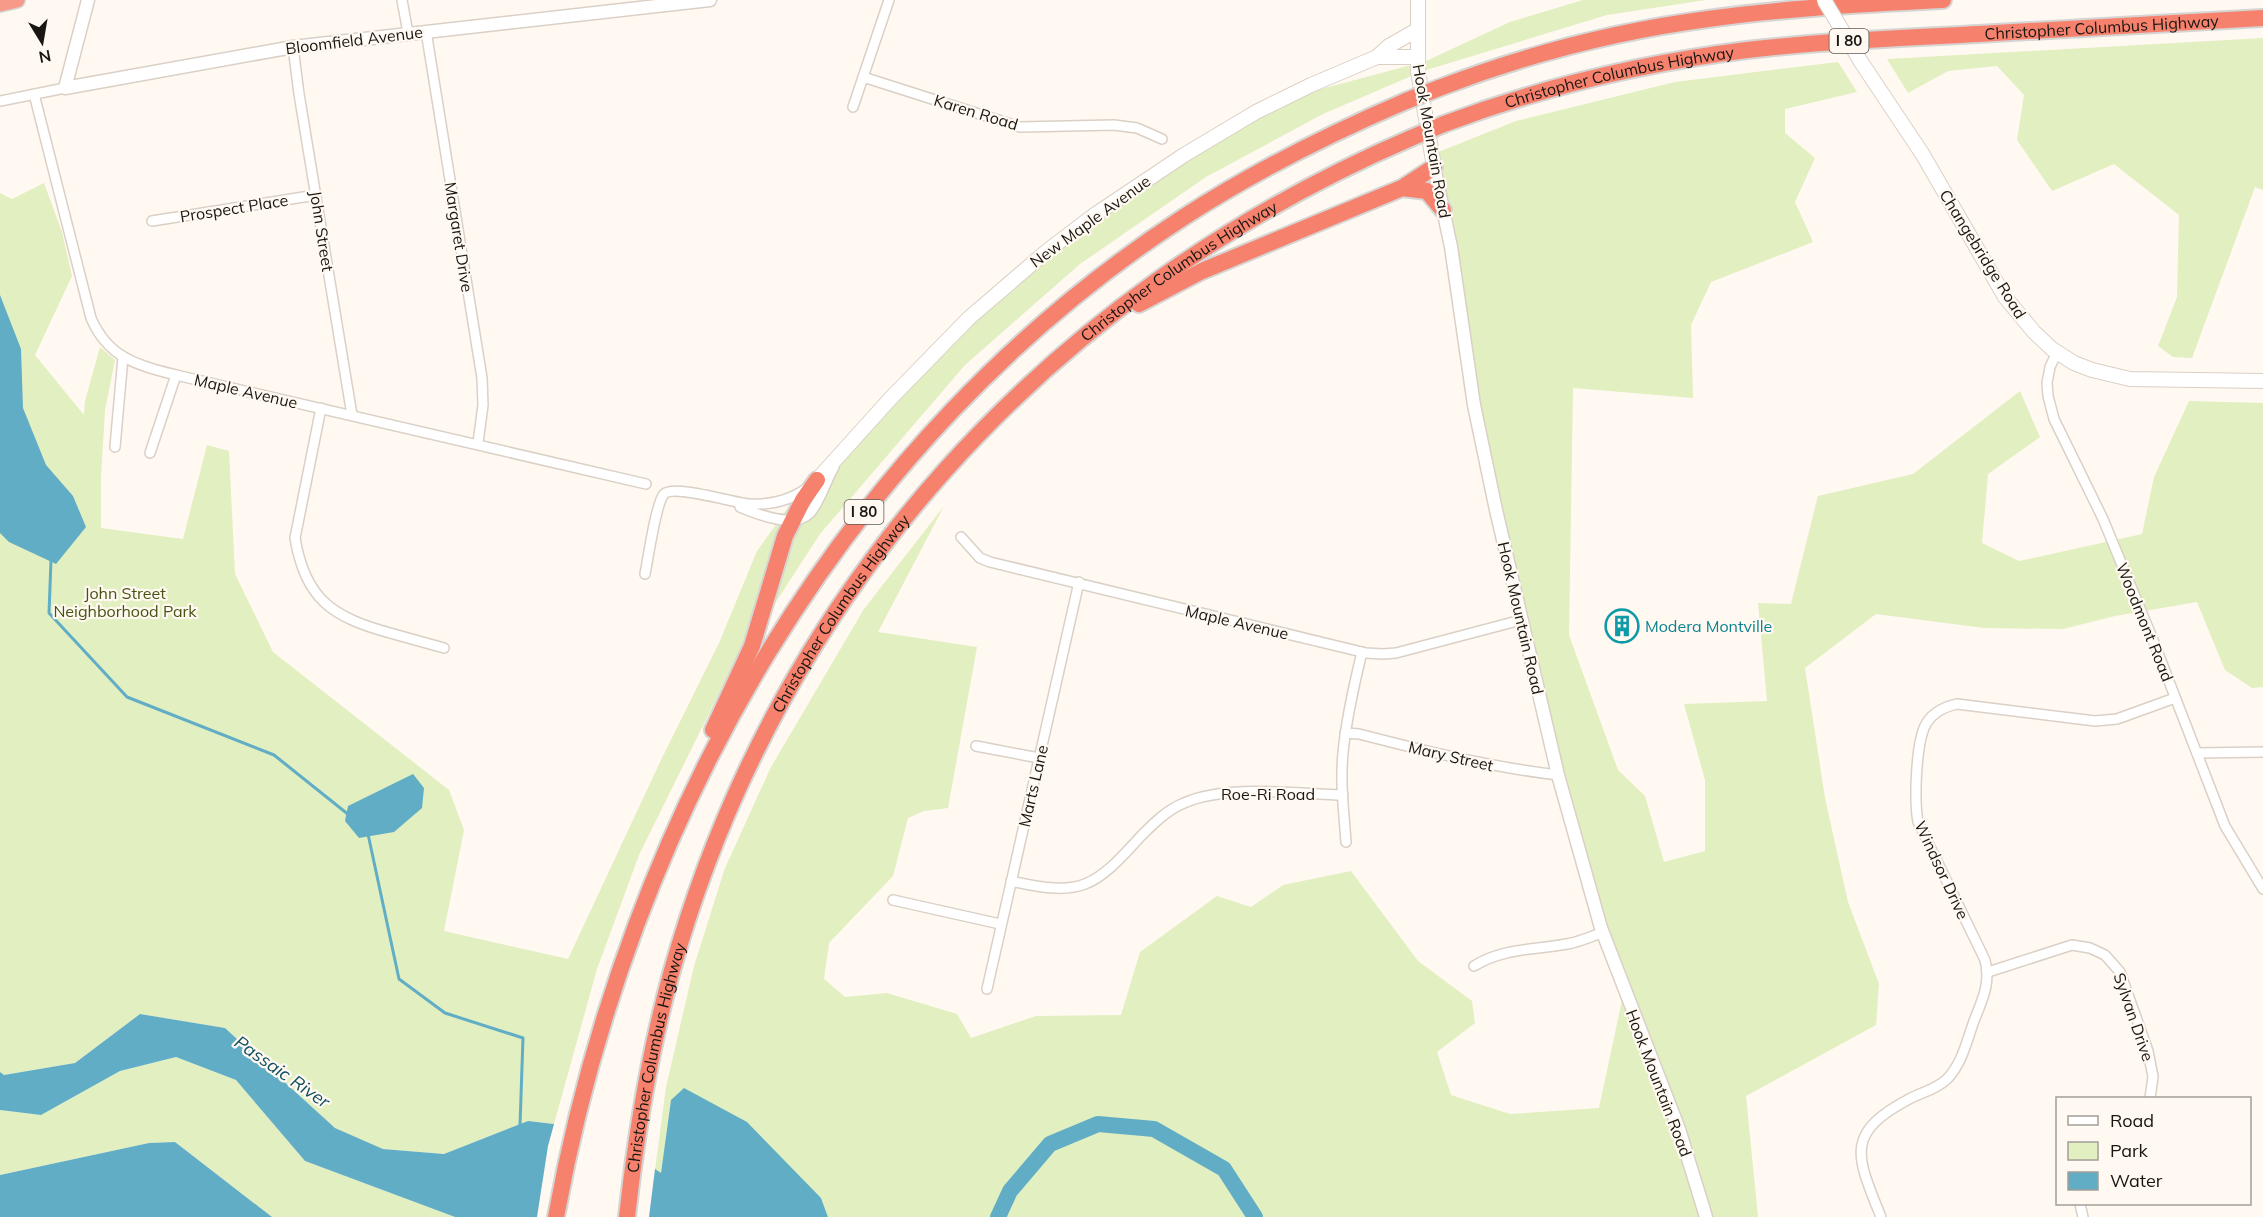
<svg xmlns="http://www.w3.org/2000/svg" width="2263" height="1217" font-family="Mulish,sans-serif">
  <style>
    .green { fill: #e2efc0 }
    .water { fill: #61adc6 }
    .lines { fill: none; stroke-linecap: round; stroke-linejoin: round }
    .stream { stroke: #61adc6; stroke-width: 3 }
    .river { stroke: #61adc6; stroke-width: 16 }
    .minor-casing { stroke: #dad0c6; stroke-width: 12 }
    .tertiary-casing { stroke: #dad0c6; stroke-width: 15 }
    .secondary-casing { stroke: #dad0c6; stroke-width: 16 }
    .trunk-casing { stroke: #d6d5d4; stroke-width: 18 }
    .motorway-casing { stroke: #d6d5d4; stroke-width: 20 }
    .minor { stroke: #fff; stroke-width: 9 }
    .tertiary { stroke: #fff; stroke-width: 12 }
    .secondary { stroke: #fff; stroke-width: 14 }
    .trunk { stroke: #f89a8a; stroke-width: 15 }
    .motorway { stroke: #f6816d; stroke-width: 16 }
    .secondary-bridge-casing { stroke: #dad0c6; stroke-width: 16; stroke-linecap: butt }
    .motorway-bridge-casing { stroke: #d6d5d4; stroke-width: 20; stroke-linecap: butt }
    .secondary-bridge { stroke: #fff; stroke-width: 14 }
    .motorway-bridge { stroke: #f6816d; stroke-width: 16 }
    .labels { text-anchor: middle; stroke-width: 4.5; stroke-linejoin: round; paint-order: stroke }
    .shield { fill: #fff9f2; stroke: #5e5a55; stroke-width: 1.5 }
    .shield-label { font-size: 15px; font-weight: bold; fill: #191612 }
    .street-label { font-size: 16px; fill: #191612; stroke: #fff9f2 }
    .park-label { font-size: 16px; fill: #475410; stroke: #fff9f2 }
    .culture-label { font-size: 16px; fill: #0d838f; stroke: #fff9f2; text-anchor: start }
    .water-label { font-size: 18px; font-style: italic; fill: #0f4f62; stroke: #fff9f2 }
  </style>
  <rect width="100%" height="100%" fill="#fff9f2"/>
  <g class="green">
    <path d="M1583 0H1706L1607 15 1423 71 1323 114 1206 177 1080 264 965 365 820 534 726 679 639 855 597 969 554 1124 528 1121 444 1154 383 1149 335 1128 225 1028 140 1014 75 1063 4 1075 0 1072V193L12 199 44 183 62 232 72 276 35 355 84 415 85 401 100 347 115 360 105 410 101 477V528L183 539 207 445 229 451 235 574 273 652 449 790 464 830 444 931 568 959 661 760 719 643 757 551 805 484 914 372 1095 213 1280 100 1426 61 1510 22Z"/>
    <path d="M2263 38V190L2255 187 2192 358 2173 357 2158 346 2177 297 2179 215 2114 164 2052 191 2017 140 2024 95 1997 66 1948 71 1908 93 1887 59Z"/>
    <path d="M1838 62 1857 92 1785 109V133L1815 158 1795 202 1813 242 1711 282 1691 325 1693 398 1573 388 1569 635 1618 770 1645 796 1664 862 1705 851V780L1684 704 1767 701 1758 603 1791 604 1818 496 1913 474 2020 391 2040 437 1988 474 1982 543 2019 561 2142 534 2154 477 2189 401 2263 403V687L2252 688 2225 670 2197 602 2115 616 2063 629 1984 628 1876 614 1805 668 1825 798 1848 902 1879 984 1876 1025 1746 1096 1758 1217H828L821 1198 671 1100 661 1174 655 1170 666 1087 694 966 725 868 771 767 864 609 944 506 878 632 977 647 948 808 924 811 908 818 893 876 829 943 824 979 845 997 887 993 957 1014 971 1038 1036 1016 1121 1015 1140 952 1217 896 1251 907 1283 885 1351 871 1418 961 1472 1001 1475 1023 1437 1052 1451 1095 1510 1114 1599 1108 1625 986 1578 852 1490 499 1431 155 1516 121 1675 82Z"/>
    <path d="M176 1057 236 1080 305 1161 455 1217H272L175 1142 149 1143 0 1175V1110L41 1115 120 1071Z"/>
  </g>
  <g class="water">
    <path d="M0 295 21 349 23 408 46 465 73 496 86 527 56 564 9 542 0 533Z"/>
    <path d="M413 774 424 788 422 808 394 832 359 838 345 821 348 806Z"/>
    <path d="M140 1014 225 1028 335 1128 383 1149 444 1154 528 1121 554 1124 548 1146 537 1217H455L305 1161 236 1080 176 1057 120 1071 41 1115 0 1110V1072L4 1075 75 1063Z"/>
    <path d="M684 1088 747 1122 821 1198 828 1217H649L655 1169 661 1173 671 1100Z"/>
    <path d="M175 1142 272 1217H0V1175L149 1143Z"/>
  </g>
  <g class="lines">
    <g class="stream">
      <path d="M51 560 49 613 127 697 274 755 349 815"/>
      <path d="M368 834 399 979 445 1013 523 1038 520 1125"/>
    </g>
    <path class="river" d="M998 1217 1010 1191 1050 1144 1098 1124 1154 1129 1224 1169 1255 1217"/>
    <defs>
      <g id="minor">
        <path d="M402 0 408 33"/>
        <path d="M426 31 482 378 483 405 478 443"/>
        <path d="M293 47 299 94 352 415"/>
        <path d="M863 77 1020 127 1114 125 1137 128 1162 139"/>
        <path d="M34 94 91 318C108 358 137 365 176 375L646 484"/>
        <path d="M0 101 65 88"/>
        <path d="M853 107 889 0"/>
        <path d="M152 221 316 195"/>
        <path d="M2057 352 2050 367 2047 383 2048 396 2054 419 2103 519 2153 640 2225 826 2263 889"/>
        <path d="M321 408 295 538C305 599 332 617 390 633 408 638 426 643 444 648"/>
        <path d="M115 447 123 357"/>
        <path d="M150 453 176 375"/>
        <path d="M740 507C759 515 799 531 813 509 822 496 826 481 834 467"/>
        <path d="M961 537 980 558 990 562 1366 653 1383 654 1396 653 1521 620"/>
        <path d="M645 574C648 559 656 503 664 494 674 484 734 503 749 504 769 505 789 501 806 489"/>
        <path d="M1345 733 1359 734C1425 751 1490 767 1558 775"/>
        <path d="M976 746 1039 758"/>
        <path d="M2197 753 2263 752"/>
        <path d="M1346 842C1344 813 1340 783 1343 753 1346 719 1354 685 1362 652"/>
        <path d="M1011 881C1082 897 1094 888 1141 836 1154 823 1167 810 1184 803 1227 784 1296 794 1343 795"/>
        <path d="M893 900 1000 924"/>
        <path d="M1474 966C1503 948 1534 950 1567 944 1579 942 1591 937 1603 932"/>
        <path d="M1988 972 2072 945 2090 948 2105 955 2120 972 2148 1051 2153 1077 2150 1098"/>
        <path d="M987 989 1079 582"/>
        <path d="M2080 1204 2083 1217"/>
        <path d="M1881 1217C1856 1155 1844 1133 1911 1098 1923 1092 1937 1089 1947 1079 1962 1064 1967 1040 1974 1021 1982 1000 1991 984 1985 960L1918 822C1914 801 1916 748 1924 728 1930 714 1943 707 1957 704L2095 721 2117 719 2175 698"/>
      </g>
      <g id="tertiary">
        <path d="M88 0 65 88 293 47 710 0"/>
        <path d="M1434 167 1451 247 1474 405 1496 510 1558 775 1601 928 1679 1129 1706 1217"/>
      </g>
      <g id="secondary">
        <path d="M1418 0V71L1434 167"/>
        <path d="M1377 57H1417"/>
        <path d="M1861 62 1923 155 2005 297 2034 332 2052 349 2074 363 2092 370 2130 379 2263 381"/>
        <path d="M817 480 890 399 969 318 1047 251 1093 216 1184 155 1256 112 1311 85 1377 57 1389 46 1417 30"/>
      </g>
      <path id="trunk" d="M0 4 17 0"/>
      <g id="motorway">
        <path d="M1439 88C1525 55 1617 31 1708 19 1786 8 1865 4 1943 0"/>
        <path id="s1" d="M1444 124C1542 87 1643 63 1747 50 1824 41 1901 38 1978 34 2073 29 2168 23 2263 18"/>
        <path d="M1402 188 1427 191 1443 210"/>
        <path d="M1139 304 1202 271 1402 188 1434 167"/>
        <path d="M713 730 752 646 785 536 803 500 817 480"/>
        <path d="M556 1217C628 820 842 439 1184 217 1255 171 1329 134 1406 101"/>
        <path id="s2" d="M627 1217C636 1135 649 1054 671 974 778 590 1047 295 1411 138"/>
      </g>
    </defs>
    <use href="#minor" class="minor-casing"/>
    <use href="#tertiary" class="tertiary-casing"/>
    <use href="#secondary" class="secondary-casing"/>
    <use href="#trunk" class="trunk-casing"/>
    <use href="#motorway" class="motorway-casing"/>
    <use href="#minor" class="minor"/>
    <use href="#tertiary" class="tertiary"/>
    <use href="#secondary" class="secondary"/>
    <use href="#trunk" class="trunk"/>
    <use href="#motorway" class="motorway"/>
    <defs>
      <path id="secondary-bridge" d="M1824 0 1861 62"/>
      <g id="motorway-bridge">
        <path d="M1406 101 1439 88"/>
        <path d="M1411 138 1444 124"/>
      </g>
    </defs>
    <use href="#secondary-bridge" class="secondary-bridge-casing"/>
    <use href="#motorway-bridge" class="motorway-bridge-casing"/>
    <use href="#secondary-bridge" class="secondary-bridge"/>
    <use href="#motorway-bridge" class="motorway-bridge"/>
  </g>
  <defs>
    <symbol id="building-ring" viewBox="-11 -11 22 22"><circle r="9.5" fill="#fff9f2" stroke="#0f9aa8" stroke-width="1.5"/><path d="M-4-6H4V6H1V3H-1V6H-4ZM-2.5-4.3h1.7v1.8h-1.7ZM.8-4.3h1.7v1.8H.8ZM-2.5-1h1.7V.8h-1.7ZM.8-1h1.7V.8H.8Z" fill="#0f9aa8"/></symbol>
  </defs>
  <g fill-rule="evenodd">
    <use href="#building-ring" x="1603" y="607" width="38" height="38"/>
  </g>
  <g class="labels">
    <g class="shield">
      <rect x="1829.5" y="29" width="39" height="24" rx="4.5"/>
      <rect x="844.5" y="500" width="39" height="24" rx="4.5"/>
    </g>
    <g class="shield-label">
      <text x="1849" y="46">I 80</text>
      <text x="864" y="517">I 80</text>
    </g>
    <g class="street-label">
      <text dy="6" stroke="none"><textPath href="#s1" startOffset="668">Christopher Columbus Highway</textPath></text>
      <text transform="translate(354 40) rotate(-7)" y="6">Bloomfield Avenue</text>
      <text dy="6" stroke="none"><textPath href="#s1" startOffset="182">Christopher Columbus Highway</textPath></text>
      <text transform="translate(976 112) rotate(17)" y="6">Karen Road</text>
      <text transform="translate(1432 141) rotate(80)" y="6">Hook Mountain Road</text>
      <text transform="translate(234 208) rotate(-9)" y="6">Prospect Place</text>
      <text transform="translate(1090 221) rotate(-36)" y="6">New Maple Avenue</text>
      <text transform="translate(322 231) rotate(81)" y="6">John Street</text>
      <text transform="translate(459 237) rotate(81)" y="6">Margaret Drive</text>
      <text transform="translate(1983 254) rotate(58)" y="6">Changebridge Road</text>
      <text dy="6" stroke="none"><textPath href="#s2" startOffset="1134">Christopher Columbus Highway</textPath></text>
      <text transform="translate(246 391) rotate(13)" y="6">Maple Avenue</text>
      <text dy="6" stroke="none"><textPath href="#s2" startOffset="648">Christopher Columbus Highway</textPath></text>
      <text transform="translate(1521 618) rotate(77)" y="6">Hook Mountain Road</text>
      <text transform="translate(1237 622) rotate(13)" y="6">Maple Avenue</text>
      <text transform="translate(2145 622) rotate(68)" y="6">Woodmont Road</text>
      <text transform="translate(1451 756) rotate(13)" y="6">Mary Street</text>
      <text transform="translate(1033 786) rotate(-77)" y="6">Marts Lane</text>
      <text x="1268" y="800">Roe-Ri Road</text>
      <text transform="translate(1942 870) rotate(65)" y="6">Windsor Drive</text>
      <text transform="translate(2134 1017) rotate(71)" y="6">Sylvan Drive</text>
      <text dy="6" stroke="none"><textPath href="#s2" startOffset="162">Christopher Columbus Highway</textPath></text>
      <text transform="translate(1659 1083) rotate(69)" y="6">Hook Mountain Road</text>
    </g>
    <g class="park-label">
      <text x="125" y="599">John Street<tspan x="125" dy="18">Neighborhood Park</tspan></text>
    </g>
    <g class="culture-label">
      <text x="1645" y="632">Modera Montville</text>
    </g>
    <g class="water-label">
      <text transform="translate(282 1072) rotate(35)" y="6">Passaic River</text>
    </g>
  </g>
  <rect x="2056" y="1097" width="195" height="108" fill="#fff9f2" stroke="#a39e98" stroke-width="1.5"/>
  <rect x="2068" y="1116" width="30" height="9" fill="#ffffff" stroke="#a39e98" stroke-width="1.5"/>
  <text x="2110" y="1127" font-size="18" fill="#191612">Road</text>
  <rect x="2068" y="1142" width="30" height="18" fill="#e2efc0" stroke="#a39e98" stroke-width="1.5"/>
  <text x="2110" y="1157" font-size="18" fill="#191612">Park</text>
  <rect x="2068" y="1172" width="30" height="18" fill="#61adc6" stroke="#a39e98" stroke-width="1.5"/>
  <text x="2110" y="1187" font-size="18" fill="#191612">Water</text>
  <g transform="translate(42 42) rotate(169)" stroke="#fff9f2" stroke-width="4.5" paint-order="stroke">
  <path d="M0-4.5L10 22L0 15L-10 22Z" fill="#191612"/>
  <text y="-9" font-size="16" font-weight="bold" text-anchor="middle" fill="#191612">N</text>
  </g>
</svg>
